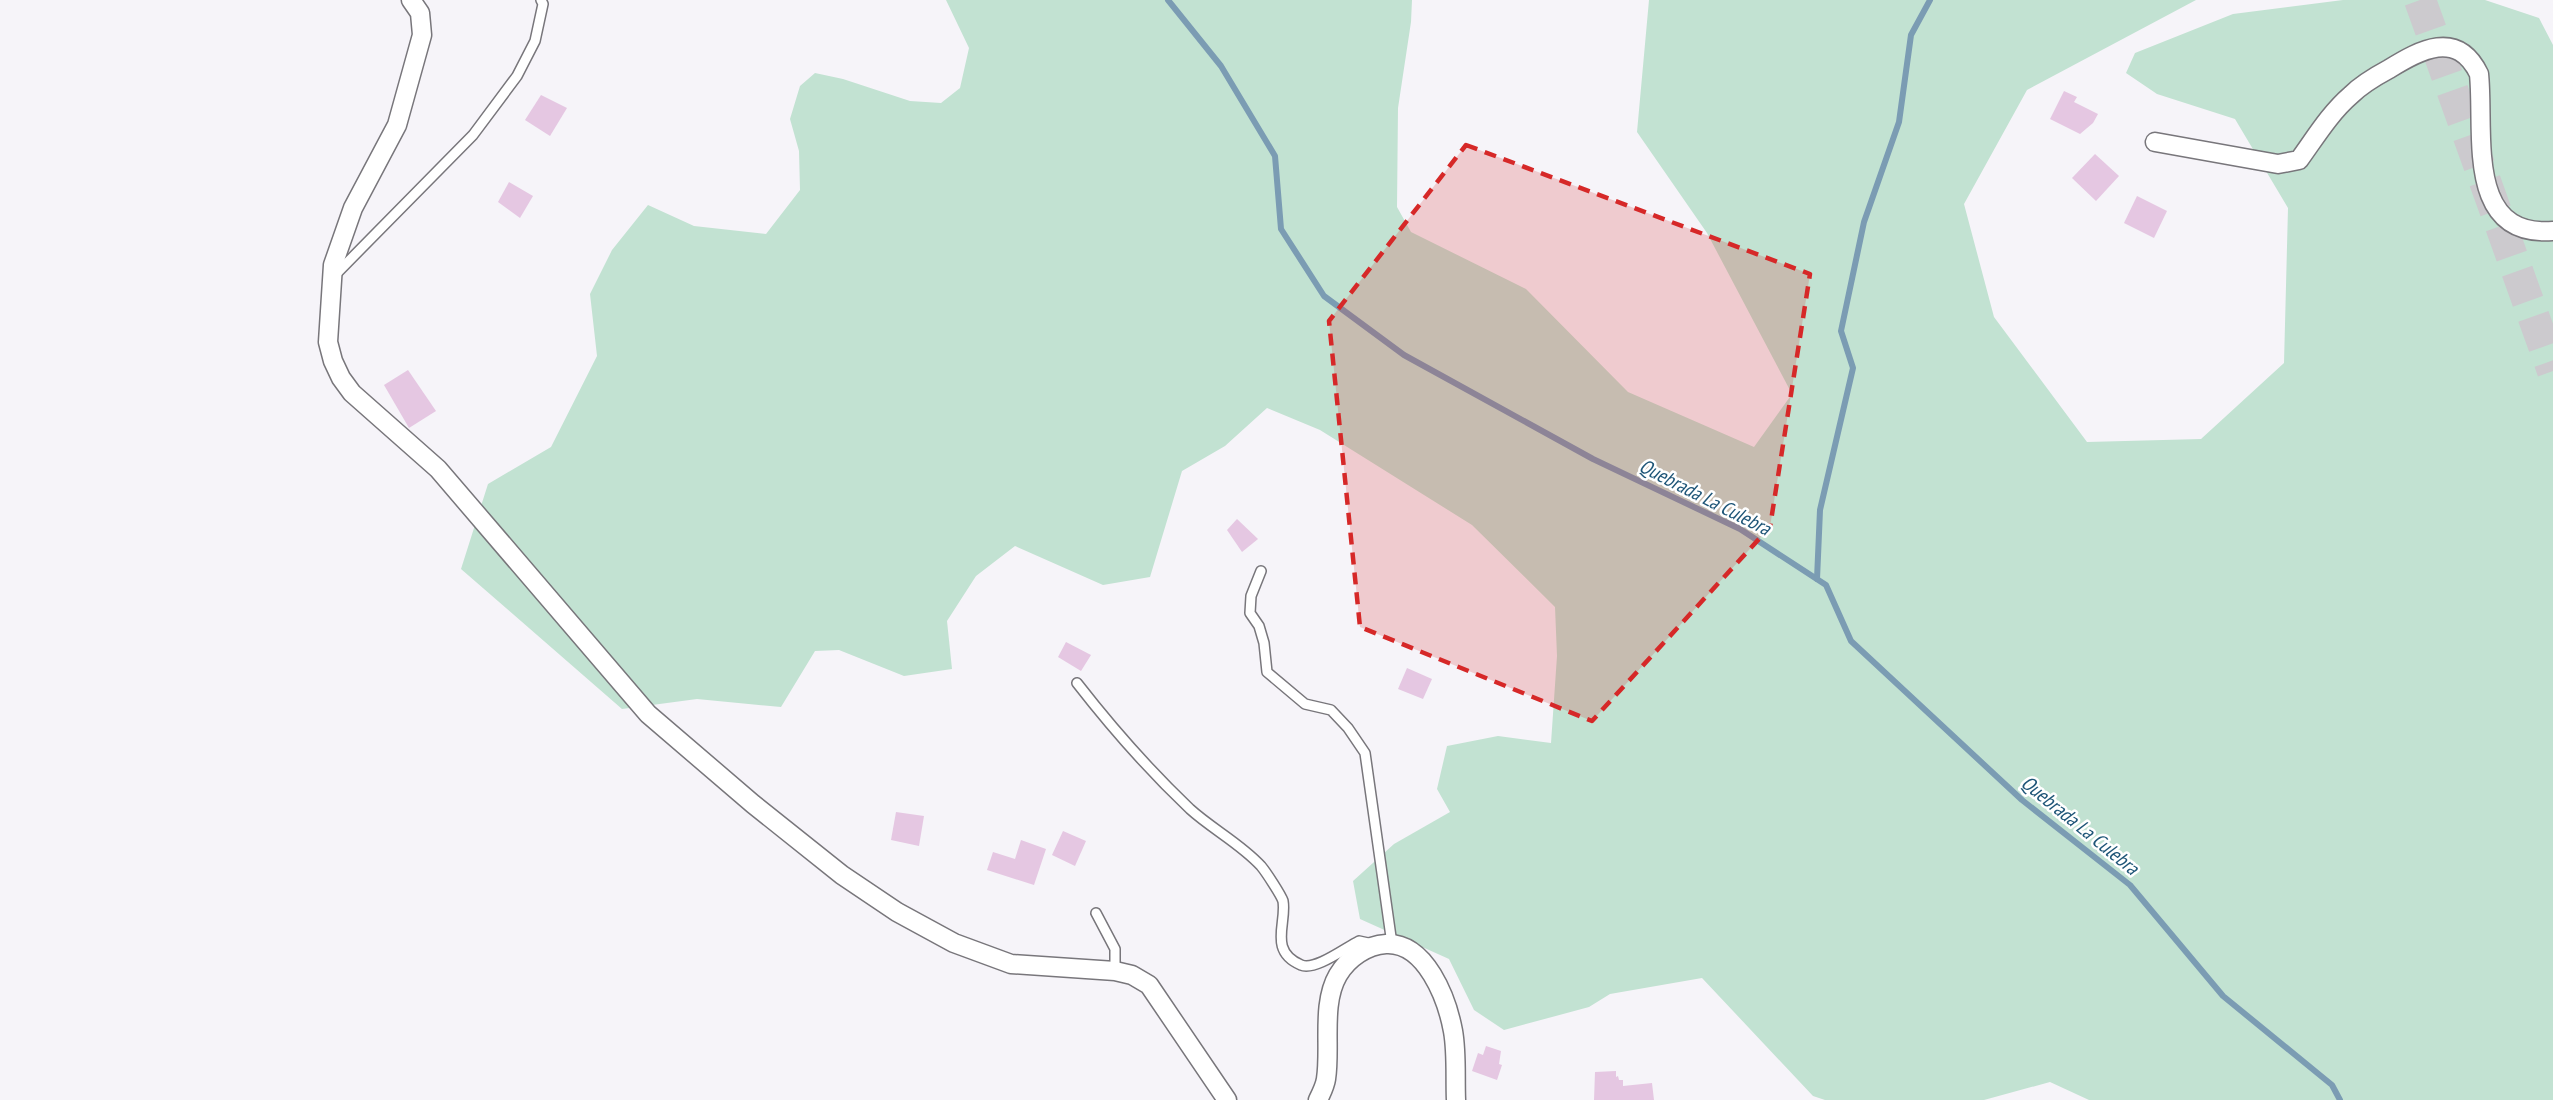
<svg xmlns="http://www.w3.org/2000/svg" width="2553" height="1100" font-family="'PT Sans Narrow',sans-serif">
  <style>
    .green { fill: #c2e2d2 }
    .lines { fill: none; stroke-linecap: round; stroke-linejoin: round }
    .stream { stroke: #7b9cb3; stroke-width: 6 }
    .building { fill: #e5c7e2 }
    .highway-tunnel { stroke: #cccace; stroke-width: 32; stroke-dasharray: 32 16; stroke-linecap: butt }
    .lane-casing { stroke: #78767b; stroke-width: 12 }
    .street-casing { stroke: #78767b; stroke-width: 21 }
    .lane { stroke: #fff; stroke-width: 9 }
    .street { stroke: #fff; stroke-width: 18 }
    .marked { fill: #d62828; fill-opacity: 0.2; stroke: #d62828; stroke-width: 4.5; stroke-dasharray: 12 8; stroke-linejoin: round }
    .labels { text-anchor: middle; stroke-width: 5; stroke-linejoin: round; paint-order: stroke }
    .water-label { font-size: 20px; font-style: italic; fill: #1f5678; stroke: #fff }
  </style>
  <rect width="100%" height="100%" fill="#f6f4f9"/>
  <path class="green" d="M946 0H1412L1411 22 1398 108 1397 207 1411 232 1526 289 1628 392 1754 447 1792 394 1707 233 1637 132 1649 0H2196L2027 90 1964 204 1994 317 2087 442 2201 439 2284 363 2288 208 2235 119 2157 94 2126 73 2135 53 2233 14 2343 0H2485L2539 18 2553 45V1100H2089L2050 1082 1984 1100H1825L1813 1096 1702 978 1610 994 1589 1007 1504 1030 1474 1010 1449 959 1360 919 1353 881 1394 844 1450 812 1437 789 1447 746 1498 736 1551 743 1557 656 1555 607 1472 525 1320 430 1267 408 1225 446 1182 471 1150 577 1103 585 1015 546 976 576 947 621 952 669 904 676 839 650 815 651 781 707 697 699 622 709 461 569 488 484 551 447 597 356 590 294 612 250 648 205 694 226 766 234 800 190 799 151 790 119 800 86 815 73 843 79 910 101 941 103 960 88 969 48Z"/>
  <g class="lines">
    <g class="stream">
      <path d="M1168 0 1221 66 1275 156 1281 229 1324 296 1404 355 1593 459 1740 529 1826 585 1851 641 2022 800 2130 885 2223 996 2332 1085 2340 1100"/>
      <path d="M1817 579 1820 510 1853 368 1841 331 1864 222 1899 122 1911 35 1930 0"/>
    </g>
  </g>
  <g class="building">
    <path d="M2064 91 2077 97 2074 102 2098 114 2093 123 2080 134 2050 119Z"/>
    <path d="M541 95 567 108 550 136 525 120Z"/>
    <path d="M2095 154 2119 176 2096 201 2072 178Z"/>
    <path d="M509 182 533 196 520 218 498 202Z"/>
    <path d="M2137 196 2167 211 2154 238 2124 223Z"/>
    <path d="M408 370 436 411 409 428 384 385Z"/>
    <path d="M1237 519 1258 539 1242 552 1227 530Z"/>
    <path d="M1066 642 1091 655 1081 671 1058 657Z"/>
    <path d="M1407 668 1432 679 1423 699 1398 689Z"/>
    <path d="M896 812 924 816 919 846 891 840Z"/>
    <path d="M1063 831 1086 841 1075 866 1052 855Z"/>
    <path d="M1021 840 1046 849 1034 885 987 870 993 852 1015 859Z"/>
    <path d="M1486 1046 1501 1051 1499 1064 1502 1065 1497 1080 1472 1071 1478 1053 1483 1055Z"/>
    <path d="M1616 1071V1077L1618 1076 1619 1080H1623V1086L1652 1083 1654 1100H1594L1595 1072Z"/>
  </g>
  <g class="lines">
    <path class="highway-tunnel" d="M2420 0 2553 371"/>
    <defs>
      <g id="lane">
        <path d="M335 275 473 135 517 76 535 41 543 4 541 0"/>
        <path d="M1261 571 1251 596 1250 613 1259 626 1264 643 1267 672 1305 704 1331 710 1348 728 1365 753 1392 944"/>
        <path d="M1077 683C1112 728 1149 770 1190 809 1212 829 1241 844 1261 866 1266 872 1281 895 1283 901 1287 923 1268 951 1301 965 1315 971 1345 948 1359 941L1373 944"/>
        <path d="M1096 913 1115 949V971"/>
      </g>
      <g id="street">
        <path d="M411 0 420 13 422 35 397 125 353 208 333 265 328 342 333 361 341 378 352 393 438 469 648 714 753 804 842 875 897 912 954 943 1011 964 1115 971 1132 975 1149 985 1227 1100"/>
        <path d="M2155 142 2278 164 2299 160C2315 138 2330 113 2351 95 2362 84 2376 76 2389 69 2420 50 2457 29 2479 74 2485 132 2464 238 2553 231"/>
        <path d="M1318 1100C1321 1094 1325 1086 1326 1079 1331 1047 1321 1004 1338 975 1348 958 1367 945 1386 944 1426 942 1447 999 1453 1031 1457 1053 1455 1078 1456 1100"/>
      </g>
    </defs>
    <use href="#lane" class="lane-casing"/>
    <use href="#street" class="street-casing"/>
    <use href="#lane" class="lane"/>
    <use href="#street" class="street"/>
  </g>
  <path class="marked" d="M1466 145 1810 274 1770 527 1592 721 1360 627 1329 321Z"/>
  <g class="labels">
    <g class="water-label">
      <text transform="translate(1705 497) rotate(27)" y="7">Quebrada La Culebra</text>
      <text transform="translate(2080 825) rotate(39)" y="7">Quebrada La Culebra</text>
    </g>
  </g>
</svg>
